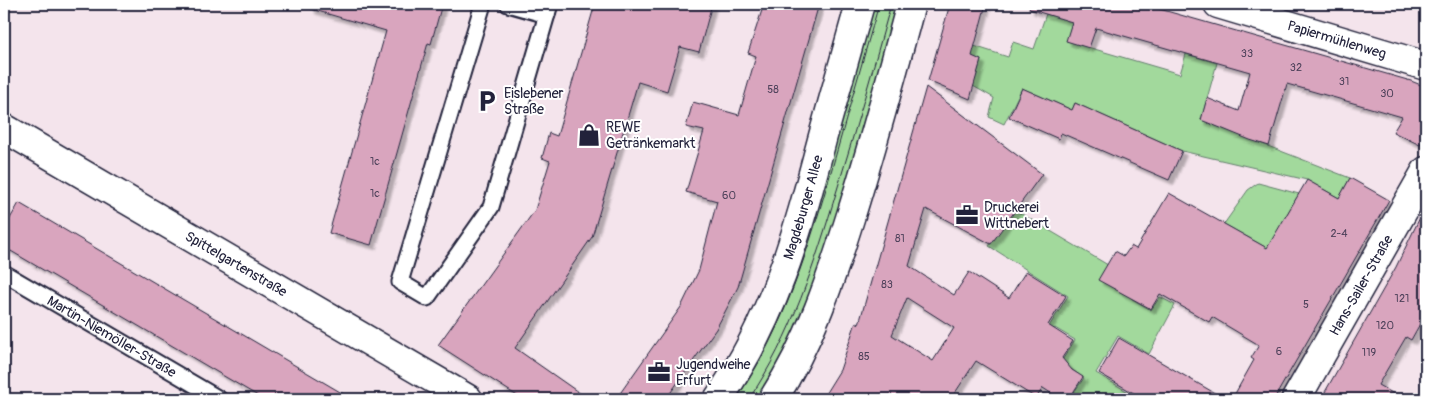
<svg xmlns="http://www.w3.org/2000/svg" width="1430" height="403" font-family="Pangolin,sans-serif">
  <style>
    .green { fill: #a2d99c; stroke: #627e6c }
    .building { fill: #d9a5be; stroke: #22223b; fill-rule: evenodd; filter: url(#shadow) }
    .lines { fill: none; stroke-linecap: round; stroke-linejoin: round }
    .service-casing { stroke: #22223b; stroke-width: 19 }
    .minor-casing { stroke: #22223b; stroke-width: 31 }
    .secondary-casing { stroke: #22223b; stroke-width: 31 }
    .service { stroke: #fff; stroke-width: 15 }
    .minor { stroke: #fff; stroke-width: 28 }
    .secondary { stroke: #fff; stroke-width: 28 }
    .tram { stroke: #22223b; stroke-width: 1 }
    .labels { text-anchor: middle; stroke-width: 4; stroke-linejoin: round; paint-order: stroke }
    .number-label { font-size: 11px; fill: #50435c }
    .street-label { font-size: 14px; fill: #22223b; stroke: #fff }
    .poi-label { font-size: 14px; fill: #22223b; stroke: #fff; text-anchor: start }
  </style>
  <defs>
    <filter id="shadow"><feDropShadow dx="4.5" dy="4.5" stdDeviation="1" flood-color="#0004"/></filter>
  </defs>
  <rect width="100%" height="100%" fill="#f4e4ec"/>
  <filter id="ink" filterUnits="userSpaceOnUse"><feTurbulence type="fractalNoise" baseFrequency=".02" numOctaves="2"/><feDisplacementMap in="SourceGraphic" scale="10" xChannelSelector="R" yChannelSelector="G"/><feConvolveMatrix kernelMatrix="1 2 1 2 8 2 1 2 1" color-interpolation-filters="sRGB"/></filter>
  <g filter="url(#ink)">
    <g class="green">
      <path d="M866 4H902L832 270 769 399H730Z"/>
      <path d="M1046 14 1072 22 1067 41 1180 74 1186 54 1217 63 1201 120 1350 178 1339 198 1307 180 1182 151 1075 103 1072 110 1022 88 1004 124 989 117 994 98 973 86 981 60 971 56 974 46 1008 57 1013 42 1034 49Z"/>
      <path d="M1258 183 1299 194 1284 219 1283 257 1224 224 1248 190Z"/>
      <path d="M1015 210 1140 284 1132 299 1151 310 1160 297 1175 305 1149 354 1118 336 1096 373 1140 399H1069L1084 378 1061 362 1075 340 1055 328 1041 349 1037 346 1068 296 989 246Z"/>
    </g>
    <g class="building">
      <path d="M311 4H442L431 44 428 43 371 245 329 233 386 31 311 9Z"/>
      <path d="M595 4H712L699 52 680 47 667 91 638 82 592 237 515 348 588 399H522L438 345 535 210 550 161 542 158 549 133 557 136Z"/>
      <path d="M764 4H819L738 287 716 329 666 399H616L681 307 699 270 717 201 686 192 704 131 686 127 693 102 739 115 756 56 748 53Z"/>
      <path d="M950 4H986L972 56 981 60 970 99 928 81Z"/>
      <path d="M1030 4H1142L1411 81 1426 87V134L1420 145 1393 132 1402 117 1287 84 1269 146 1250 140 1201 120 1207 98 1239 111 1250 72 1096 28 1089 48 1066 41 1072 22 1029 9Z"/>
      <path d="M926 87 1042 174 991 244 926 209 909 266 954 295 969 272 1009 298 1026 271 1066 296 1048 325 1073 341 1062 358 1072 370 1083 377 1069 399H1060L1043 388 1036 398 976 361 951 399H822L840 370 856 322 859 324ZM907 298 954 328 933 361 892 335Z"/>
      <path d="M1022 88 1072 110 1075 103 1182 151 1169 180 1061 133 1059 139 1009 117Z"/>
      <path d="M1350 178 1389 200 1274 399H1232L1254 360 1251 358 1259 345 1212 317 1209 322 1160 294 1151 309 1098 280 1115 251 1124 256 1131 246 1136 249 1169 193 1267 248 1307 180 1339 198Z"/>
      <path d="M19 203 352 399H263L222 375 4 247V229Z"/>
      <path d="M1426 205V313L1411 340 1406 337 1378 385 1403 399H1321L1396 267Z"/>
      <path d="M1119 338 1225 399H1144L1099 373Z"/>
    </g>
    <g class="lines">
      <defs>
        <g id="service">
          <path d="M483 4 400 282 427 298 491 207 550 4"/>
          <path d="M508 4 547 15"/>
          <path id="s1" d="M4 273 219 399"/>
        </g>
        <g id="minor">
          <path id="s2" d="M1218 4 1426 66"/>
          <path id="s3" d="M4 128 468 399"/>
          <path id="s4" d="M1296 399 1426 171"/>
        </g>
        <g id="secondary">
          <path id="s5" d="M718 399C775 319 798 230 823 136 835 92 848 48 860 4"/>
          <path d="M773 399C810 342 831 279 851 215 873 145 892 75 911 4"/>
        </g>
      </defs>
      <use href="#service" class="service-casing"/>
      <use href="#minor" class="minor-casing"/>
      <use href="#secondary" class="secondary-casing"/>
      <use href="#service" class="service"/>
      <use href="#minor" class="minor"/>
      <use href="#secondary" class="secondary"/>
      <g class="tram">
        <path d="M736 399C785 328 809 247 833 165 848 111 864 57 879 4"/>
        <path d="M749 399C792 336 815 263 837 190 856 128 874 66 891 4"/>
      </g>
    </g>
  </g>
  <defs>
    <symbol id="parking-bare" viewBox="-9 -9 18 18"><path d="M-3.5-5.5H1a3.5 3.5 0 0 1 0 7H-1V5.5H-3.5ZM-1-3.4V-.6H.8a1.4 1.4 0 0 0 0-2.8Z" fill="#22223b" stroke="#fff" stroke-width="2.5" paint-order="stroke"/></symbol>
    <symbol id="shop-bare" viewBox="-9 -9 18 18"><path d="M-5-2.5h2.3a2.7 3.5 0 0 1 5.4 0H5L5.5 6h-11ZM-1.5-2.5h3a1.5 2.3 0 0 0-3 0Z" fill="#22223b" stroke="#fff" stroke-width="2.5" paint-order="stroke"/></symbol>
    <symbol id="office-bare" viewBox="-9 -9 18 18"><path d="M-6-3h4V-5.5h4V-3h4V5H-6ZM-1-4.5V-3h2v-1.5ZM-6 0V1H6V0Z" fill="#22223b" stroke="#fff" stroke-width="2.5" paint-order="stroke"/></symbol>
  </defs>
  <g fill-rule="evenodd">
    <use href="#parking-bare" x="471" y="85" width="32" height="32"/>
    <use href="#shop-bare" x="573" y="119" width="32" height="32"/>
    <use href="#office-bare" x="951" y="199" width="32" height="32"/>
    <use href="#office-bare" x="643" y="356" width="32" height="32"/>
  </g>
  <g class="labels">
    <g class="number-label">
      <text x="1247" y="57">33</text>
      <text x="1296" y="71">32</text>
      <text x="1344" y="85">31</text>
      <text x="773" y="93">58</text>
      <text x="1387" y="97">30</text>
      <text x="375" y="165">1c</text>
      <text x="375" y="197">1c</text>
      <text x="729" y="199">60</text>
      <text x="1339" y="237">2-4</text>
      <text x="900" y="242">81</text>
      <text x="887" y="288">83</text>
      <text x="1402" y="302">121</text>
      <text x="1306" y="308">5</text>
      <text x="1385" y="329">120</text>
      <text x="1279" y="355">6</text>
      <text x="1369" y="356">119</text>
      <text x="864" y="360">85</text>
    </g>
    <g class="street-label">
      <text dy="5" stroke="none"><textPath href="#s2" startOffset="124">Papiermühlenweg</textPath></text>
      <text dy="5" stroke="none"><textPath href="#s5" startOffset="211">Magdeburger Allee</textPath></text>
      <text dy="5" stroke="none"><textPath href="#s3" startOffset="269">Spittelgartenstraße</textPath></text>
      <text dy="5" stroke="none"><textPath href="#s4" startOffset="131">Hans-Sailer-Straße</textPath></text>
      <text dy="5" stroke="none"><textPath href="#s1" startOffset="125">Martin-Niemöller-Straße</textPath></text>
    </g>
    <g class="poi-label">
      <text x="504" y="98">Eislebener<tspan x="504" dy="16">Straße</tspan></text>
      <text x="606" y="132">REWE<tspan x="606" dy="16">Getränkemarkt</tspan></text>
      <text x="984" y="212">Druckerei<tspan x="984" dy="16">Wittnebert</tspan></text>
      <text x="676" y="369">Jugendweihe<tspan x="676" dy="16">Erfurt</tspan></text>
    </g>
  </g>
  <rect width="1430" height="403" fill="none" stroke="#fff" stroke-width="20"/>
  <rect x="10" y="10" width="1410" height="383" fill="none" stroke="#22223b" stroke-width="2" filter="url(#ink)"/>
</svg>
